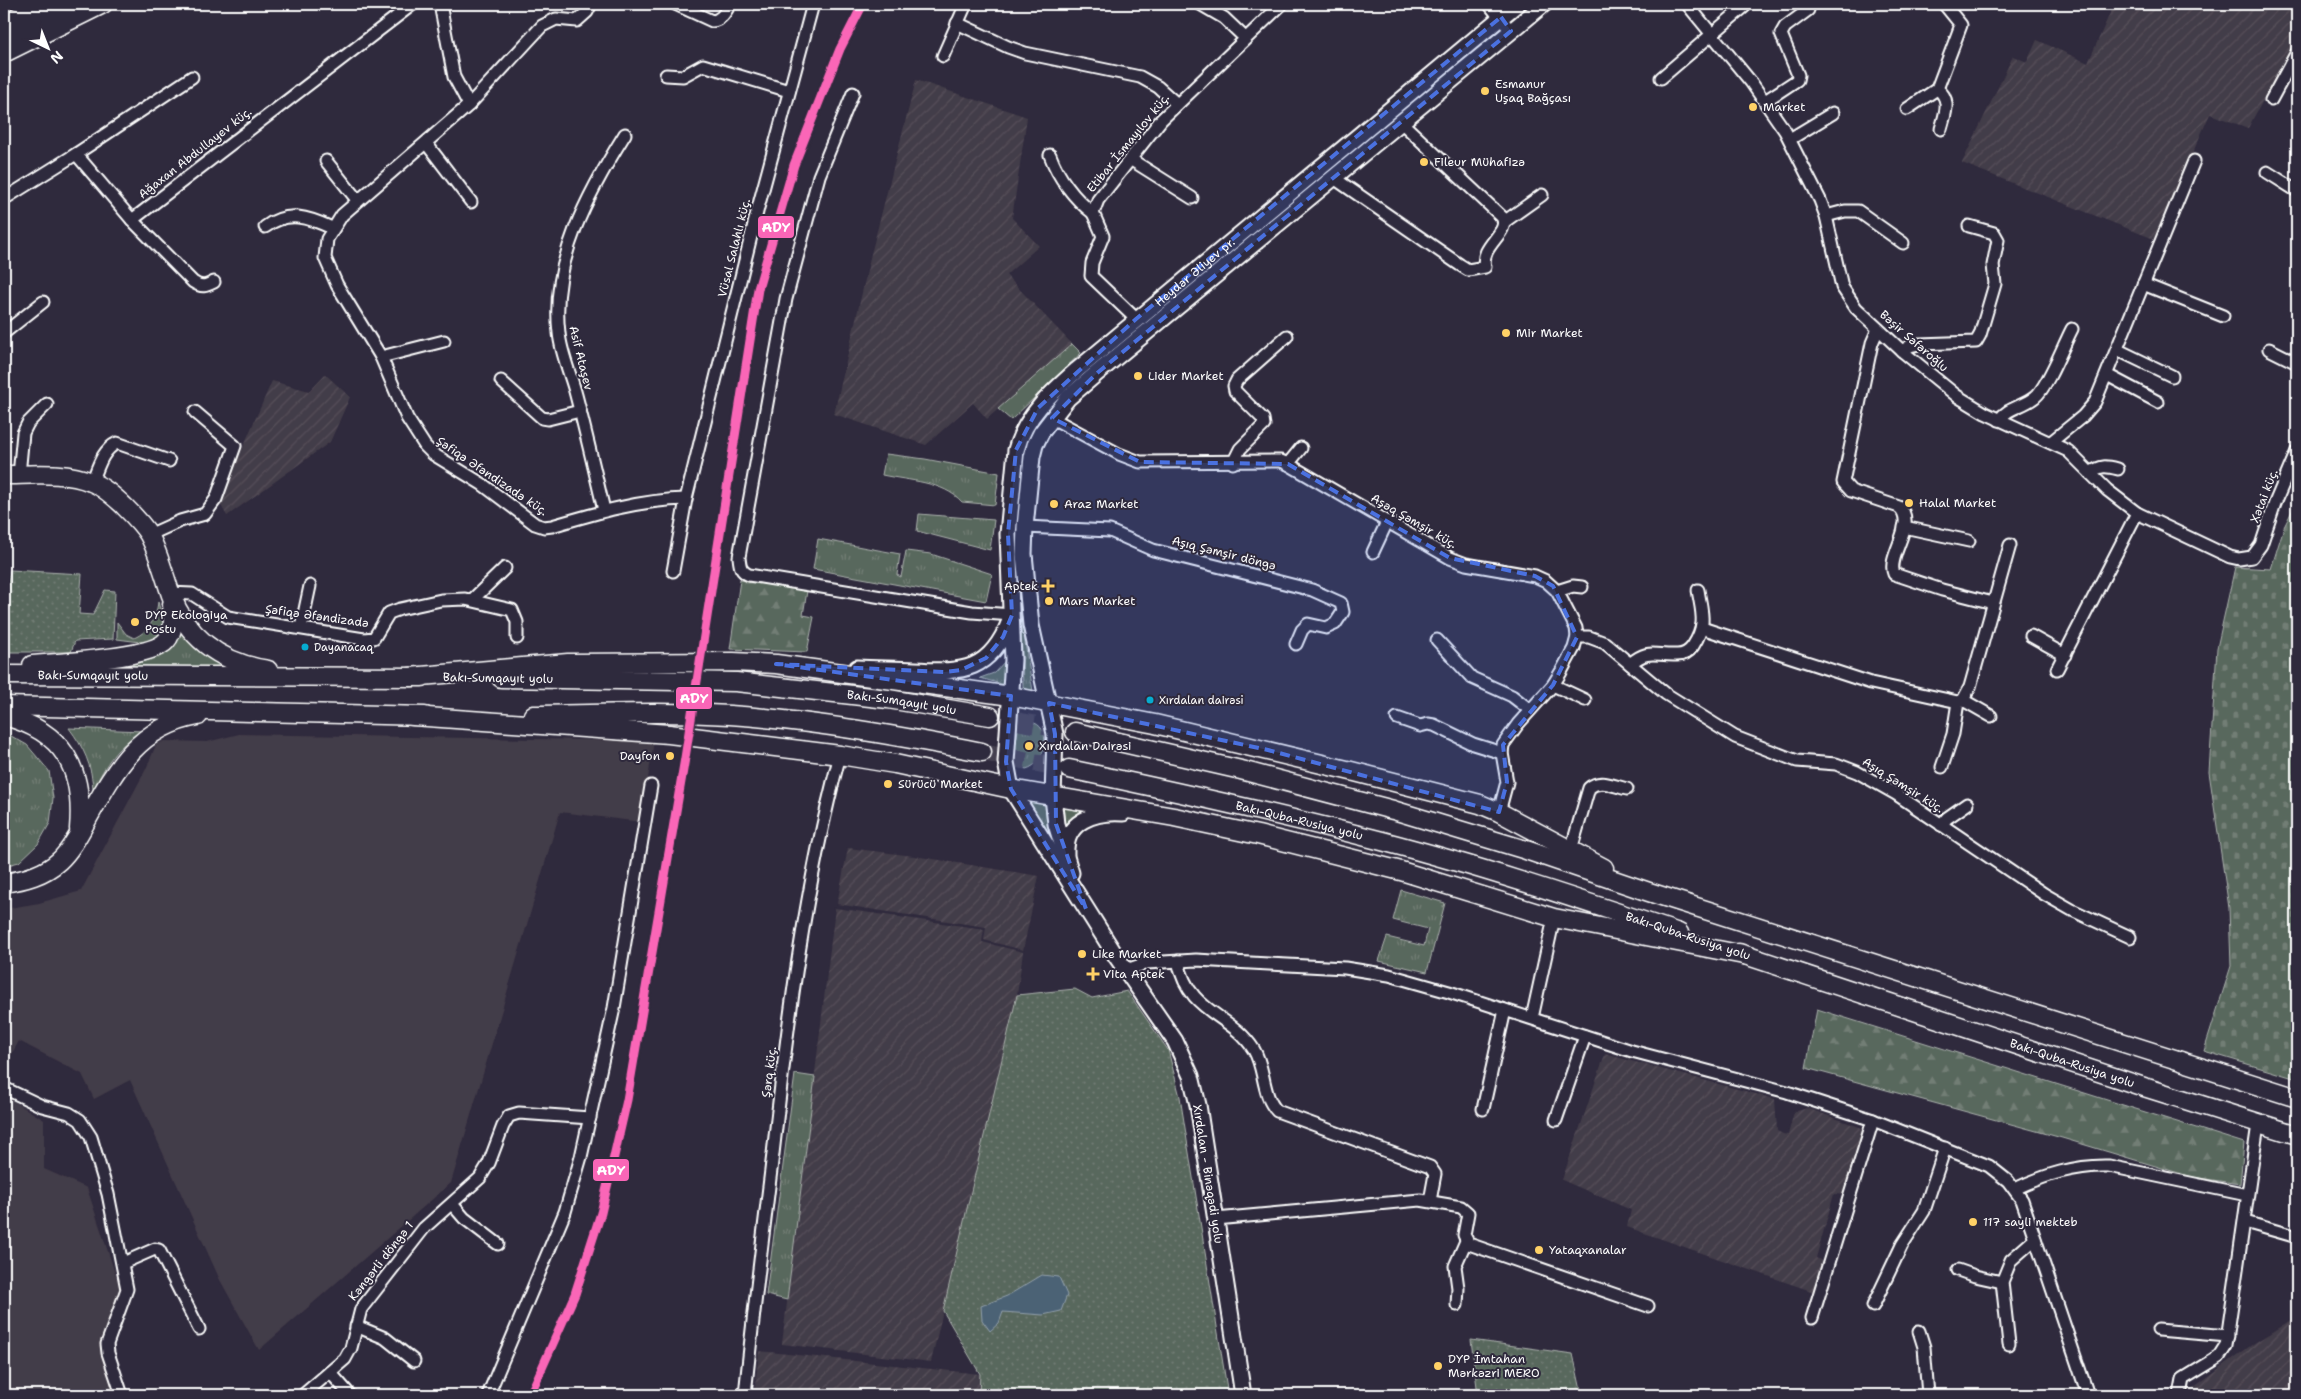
<svg xmlns="http://www.w3.org/2000/svg" width="2301" height="1399" font-family="'Shantell Sans',sans-serif">
  <style>
    .built { fill: #433c48 }
    .industrial { fill: url(#industrial-furrows) }
    .grass { fill: url(#grass-tufts); stroke: #acb3ae }
    .forest { fill: url(#forest-firs); stroke: #acb3ae }
    .cemetery { fill: url(#cemetery-stones); stroke: #acb3ae }
    .park { fill: url(#park-dots); stroke: #acb3ae }
    .water { fill: #4b6275; stroke: #93a1ac }
    .lines { fill: none; stroke-linecap: round; stroke-linejoin: round }
    .highway-tunnel { stroke: #443f50; stroke-width: 18; stroke-dasharray: 18 9; stroke-linecap: butt }
    .minor-casing { stroke: #fff; stroke-width: 15 }
    .major-casing { stroke: #fff; stroke-width: 19 }
    .highway-casing { stroke: #fff; stroke-width: 21 }
    .minor { stroke: #2f2a3d; stroke-width: 11 }
    .major { stroke: #2f2a3d; stroke-width: 15 }
    .highway { stroke: #2f2a3d; stroke-width: 18 }
    .rail-1-casing { stroke: #2f2a3d; stroke-width: 12 }
    .rail-1 { stroke: #fa66b7; stroke-width: 9 }
    .marked { fill: #4a71e0; fill-opacity: 0.2; stroke: #4a71e0; stroke-width: 4; stroke-dasharray: 10 6; stroke-linejoin: round }
    .poi-dot { fill: #ffd166; stroke: #2f2a3d; stroke-width: 2 }
    .bus-dot { fill: #06acd0; stroke: #2f2a3d; stroke-width: 2 }
    .labels { text-anchor: middle; stroke-width: 4; stroke-linejoin: round; paint-order: stroke }
    .bus-label { font-size: 11px; fill: #fff; stroke: #2f2a3d; text-anchor: start }
    .poi-label { font-size: 12px; fill: #fff; stroke: #2f2a3d; text-anchor: start }
    .street-label { font-size: 12px; fill: #fff; stroke: #2f2a3d }
    .line-badge { stroke: #2f2a3d; stroke-width: 2 }
    .badge-label { font-size: 14px; text-anchor: middle; font-weight: bold; fill: #fff }
  </style>
  <defs>
    <pattern id="industrial-furrows" width="10" height="10" patternUnits="userSpaceOnUse" patternTransform="scale(1.25)"><rect width="10" height="10" fill="#433c48"/><path d="M-1 1l2-2M0 10L10 0M9 11l2-2" fill="none" stroke="#56505a"/></pattern>
    <pattern id="grass-tufts" width="24" height="20" patternUnits="userSpaceOnUse" patternTransform="scale(1.25)"><rect width="24" height="20" fill="#59675d"/><path d="M3 7l-1-3M5 7V3M7 7l1-3M15 17l-1-3M17 17v-4M19 17l1-3" fill="none" stroke="#727e75"/></pattern>
    <pattern id="forest-firs" width="22" height="20" patternUnits="userSpaceOnUse" patternTransform="scale(1.25)"><rect width="22" height="20" fill="#59675d"/><path d="M5 1l3.5 6h-7zM16 11l3.5 6h-7z" fill="#727e75"/></pattern>
    <pattern id="cemetery-stones" width="16" height="16" patternUnits="userSpaceOnUse" patternTransform="scale(1.25)"><rect width="16" height="16" fill="#59675d"/><path d="M2 7V4a2 2 0 0 1 4 0v3zM10 15v-3a2 2 0 0 1 4 0v3z" fill="#727e75"/></pattern>
    <pattern id="park-dots" width="8" height="8" patternUnits="userSpaceOnUse" patternTransform="scale(1.25)"><rect width="8" height="8" fill="#59675d"/><path d="M2 2h.1M6 6h.1" fill="none" stroke="#727e75" stroke-width="1.8" stroke-linecap="round"/></pattern>
  </defs>
  <rect width="100%" height="100%" fill="#2f2a3d"/>
  <filter id="ink" filterUnits="userSpaceOnUse"><feTurbulence type="fractalNoise" baseFrequency=".02" numOctaves="2"/><feDisplacementMap in="SourceGraphic" scale="10" xChannelSelector="R" yChannelSelector="G"/><feConvolveMatrix kernelMatrix="1 2 1 2 8 2 1 2 1" color-interpolation-filters="sRGB"/></filter>
  <g filter="url(#ink)">
    <g class="built">
      <path d="M239 734 654 741 641 822 560 812 451 1183 259 1350 220 1280 130 1080 94 1099 82 1074 19 1041 4 1067V909L39 903 81 891 146 769 156 745 164 741 207 742Z"/>
      <path d="M4 1095 44 1120V1169L87 1188 121 1291 100 1344 117 1395H4Z"/>
    </g>
    <g class="industrial">
      <path d="M2114 4H2287L2297 11V38L2248 128 2210 114 2154 239 1962 163 2013 56 2027 62 2037 40 2088 63Z"/>
      <path d="M916 80 1027 117 1012 218 1039 246 1006 275 1072 344 987 419 973 403 926 445 834 414 870 258Z"/>
      <path d="M325 374 350 397 330 442 227 516 219 502 272 381 309 391Z"/>
      <path d="M848 848 914 856 1039 876 1023 950 984 940 986 927 837 904Z"/>
      <path d="M835 908 984 929 982 942 1023 952 1017 995 931 1362 782 1344Z"/>
      <path d="M1605 1054 1775 1099 1777 1131 1783 1134 1788 1135 1794 1112 1807 1108 1865 1129 1846 1195 1834 1194 1816 1258 1824 1262 1814 1292 1627 1227 1631 1210 1562 1180Z"/>
      <path d="M2297 1316V1395H2190L2187 1392 2253 1344Z"/>
      <path d="M759 1351 980 1374 979 1395H754Z"/>
    </g>
    <g class="grass">
      <path d="M1072 344 1081 353 1011 420 998 409Z"/>
      <path d="M886 454 925 459 999 473 995 505 962 502C943 481 909 481 882 475Z"/>
      <path d="M919 514 994 520 990 550 917 531Z"/>
      <path d="M818 539 900 554 897 575 901 577 906 551 931 554 992 574 986 601 813 569Z"/>
      <path d="M158 602 165 626 162 635 148 643 117 639V622L126 634 134 638C150 631 156 618 158 602Z"/>
      <path d="M1021 619 1033 691 1023 688Z"/>
      <path d="M178 625C190 645 206 659 228 667L86 665 171 649 177 643Z"/>
      <path d="M1007 659 1005 685 980 678 994 673Z"/>
      <path d="M1030 722C1053 724 1047 764 1026 769L1018 765 1014 753 1018 730Z"/>
      <path d="M69 728 142 731C114 749 108 761 93 790 92 765 84 748 69 728Z"/>
      <path d="M4 732 27 745 49 771 53 798 50 823 38 844 19 862 4 866Z"/>
      <path d="M1027 797 1044 800 1056 848Z"/>
      <path d="M1063 805 1091 810 1076 817 1065 826Z"/>
      <path d="M1401 890 1445 903 1427 972 1379 961 1387 937 1424 946 1428 929 1393 920Z"/>
      <path d="M795 1074 815 1077 787 1300 766 1295Z"/>
    </g>
    <g class="forest">
      <path d="M740 580 807 591 803 615 814 617 807 652 730 649Z"/>
      <path d="M1817 1009 2244 1143 2240 1184 2192 1177 2062 1138 1806 1068Z"/>
    </g>
    <path class="cemetery" d="M2297 501V1079L2204 1051 2231 966 2229 908 2209 772 2217 648 2235 567 2271 569 2284 527Z"/>
    <g class="park">
      <path d="M10 570 82 574 79 614 93 615 105 590 115 591 113 639 75 641 71 652H4V584H8Z"/>
      <path d="M1075 989 1092 998 1127 991 1168 1050 1180 1097 1228 1395H979L980 1374 943 1311 1017 995Z"/>
      <path d="M1471 1340 1573 1354 1582 1395H1478Z"/>
    </g>
    <path class="water" d="M1042 1275 1059 1277 1067 1295 1061 1311 1043 1315 1003 1312 999 1323 990 1331 982 1320 981 1306 1007 1296Z"/>
    <g class="lines">
      <g class="highway-tunnel">
        <path d="M990 716 1075 732"/>
        <path d="M982 752 1069 769"/>
      </g>
      <defs>
        <g id="minor">
          <path d="M440 4 454 77 469 105 342 215 327 239 325 258 337 285 381 357 407 418 425 446 433 454 482 484 535 524 544 527 552 526C596 513 640 500 686 499"/>
          <path d="M675 4 712 21C722 20 725 12 730 4"/>
          <path d="M1200 4 1224 18 1245 38"/>
          <path d="M1489 4 1511 31"/>
          <path d="M1687 4 1751 82 1785 131 1820 200 1826 216 1842 287 1856 308 1902 351 1957 396 1985 413 2068 451 2107 490 2137 513 2230 557 2239 559 2252 557 2261 545 2275 503 2297 451"/>
          <path d="M957 23 1008 47 1025 53 1140 77 1158 87 1177 104"/>
          <path d="M943 56 966 4"/>
          <path d="M666 75 683 76 703 65 789 91"/>
          <path d="M1661 78 1745 6"/>
          <path d="M1937 89 1961 25 1944 4"/>
          <path d="M853 93 819 176 786 299 739 557C740 566 740 571 749 575L972 612 1012 615"/>
          <path d="M2271 100 2297 52"/>
          <path d="M1765 101 1797 80 1798 75 1781 34 1785 27 1808 10"/>
          <path d="M469 105 542 26 556 19 577 21 587 12 591 4"/>
          <path d="M1907 109 1937 89C1952 99 1945 114 1941 129"/>
          <path d="M1790 139 1833 113"/>
          <path d="M426 143 471 202"/>
          <path d="M76 154 192 77"/>
          <path d="M1050 155C1058 177 1074 199 1093 213"/>
          <path d="M1130 159 1192 198"/>
          <path d="M326 161 358 201"/>
          <path d="M2267 172 2297 191"/>
          <path d="M1334 178 1460 265 1468 270 1485 267C1479 245 1511 233 1502 217L1401 122"/>
          <path d="M4 199 76 154 132 220 413 4"/>
          <path d="M1826 216 1845 211H1858L1903 243"/>
          <path d="M132 220 193 282C202 288 206 286 214 282"/>
          <path d="M1504 222 1542 195"/>
          <path d="M265 227C288 210 308 217 332 228"/>
          <path d="M2143 284 2223 316"/>
          <path d="M1136 319 1091 276 1092 263 1103 236 1093 213 1098 200 1161 120 1282 4"/>
          <path d="M1878 329 1872 343 1843 482 1851 491 1899 507C1918 523 1886 556 1894 574L1942 590 1993 603"/>
          <path d="M4 333 43 302"/>
          <path d="M2269 349 2297 363"/>
          <path d="M2118 350 2172 376"/>
          <path d="M1902 351 1910 346 1919 344 1976 342 1980 335 1995 284 1993 265 1998 240 1994 233 1969 226"/>
          <path d="M381 357 444 341"/>
          <path d="M2107 375 2158 402"/>
          <path d="M501 381 542 418 548 419 580 411"/>
          <path d="M1052 418 1119 454 1140 462 1281 461 1288 464 1450 558 1466 564 1535 576 1546 581 1557 591 1576 628 1577 637 1574 648 1561 672 1553 685 1518 724 1503 745 1502 753 1507 782 1499 812"/>
          <path d="M1999 420C2008 407 2023 407 2035 397 2047 388 2064 344 2072 329"/>
          <path d="M2051 442 2083 416 2095 402 2194 161"/>
          <path d="M1233 463 1240 449 1264 425 1263 419 1235 391 1234 386 1237 380 1287 336"/>
          <path d="M1288 464 1301 448"/>
          <path d="M2090 473C2101 465 2106 466 2118 469"/>
          <path d="M19 475 23 433 28 423 47 404"/>
          <path d="M92 482C98 468 102 450 117 443L169 461"/>
          <path d="M604 510C595 472 586 433 576 395 571 375 561 354 559 333 550 262 589 192 625 134"/>
          <path d="M1025 527 1110 531 1153 550 1312 590 1341 603 1343 612 1335 624 1326 628 1308 624 1302 630 1296 644"/>
          <path d="M1904 527 1969 541"/>
          <path d="M149 535 180 521 205 514 216 499 235 446 195 412"/>
          <path d="M1373 552 1387 522"/>
          <path d="M673 571 686 499 758 208 813 4"/>
          <path d="M1557 591 1573 586 1582 587"/>
          <path d="M170 593 192 594 228 617 364 639 374 638 389 613 400 609 441 600 465 599 512 610 517 622V638"/>
          <path d="M472 600 505 568"/>
          <path d="M301 628 310 586"/>
          <path d="M1702 628 1871 683 1958 702 1963 700 1970 687 2010 545"/>
          <path d="M2031 636 2065 655"/>
          <path d="M1577 637H1589L1605 643 1666 694 1735 737 1797 761 1836 764 1857 772 1896 794 2044 894 2072 910 2130 937"/>
          <path d="M1437 640 1472 678 1512 696 1530 710"/>
          <path d="M1630 664C1649 648 1654 656 1677 655 1684 655 1689 652 1693 646 1707 624 1702 614 1698 590"/>
          <path d="M2057 669 2137 513"/>
          <path d="M1553 685 1585 700"/>
          <path d="M1963 700 1991 716"/>
          <path d="M1397 718 1420 726 1428 724 1434 725 1473 744 1502 753"/>
          <path d="M1942 767 1953 734 1958 702"/>
          <path d="M1941 825 1947 818 1967 804"/>
          <path d="M1571 850 1589 788C1600 778 1613 786 1627 789"/>
          <path d="M1178 961C1189 1015 1230 1012 1254 1050 1265 1068 1262 1096 1277 1111L1430 1167 1435 1174 1430 1201"/>
          <path d="M1126 970 1147 963 1196 960 1345 968 1389 975 1449 992 1632 1051 1787 1092 1873 1120 1989 1166 2008 1181 2022 1200 2088 1395"/>
          <path d="M1532 1018 1554 918"/>
          <path d="M4 1088 42 1106 69 1113 80 1120 91 1137 108 1194 127 1289 107 1344 108 1353 122 1395"/>
          <path d="M1483 1109 1505 1010"/>
          <path d="M1556 1120 1585 1036"/>
          <path d="M2015 1189C2045 1175 2075 1165 2109 1166L2247 1195"/>
          <path d="M452 1204 464 1218 498 1244"/>
          <path d="M1216 1219 1420 1200 1461 1207 1468 1213 1464 1235 1469 1244 1648 1306"/>
          <path d="M2245 1222 2297 1237"/>
          <path d="M123 1263 155 1249 159 1250 199 1329"/>
          <path d="M1958 1270 1975 1276 2002 1282"/>
          <path d="M1457 1305 1458 1288 1455 1266 1466 1241"/>
          <path d="M1873 1306 1902 1245 1924 1211 1945 1148"/>
          <path d="M1812 1318 1873 1120"/>
          <path d="M356 1326 385 1338 414 1361"/>
          <path d="M2158 1330 2228 1336"/>
          <path d="M1919 1331 1924 1347 1928 1395"/>
          <path d="M2009 1344 2002 1282 2011 1260 2035 1239"/>
          <path d="M330 1372 350 1395"/>
          <path d="M303 1395 345 1359 351 1348 361 1309 424 1228 480 1178 489 1163 503 1126 509 1116 519 1113 590 1118"/>
          <path d="M488 1395 565 1212 581 1157 614 1008 651 786"/>
          <path d="M745 1395C753 1315 763 1235 773 1154 788 1020 805 885 840 755"/>
          <path d="M2180 1395 2183 1379 2219 1357 2226 1346 2258 1124"/>
        </g>
        <g id="major">
          <path d="M857 668C876 669 896 669 915 670 964 673 990 671 1010 621"/>
          <path d="M1066 854C1064 821 1095 811 1123 813"/>
          <path d="M1071 873 1056 824 1053 797 1055 734 1031 625 1024 554 1025 527 1032 457 1035 445 1041 433 1068 398 1096 374 1544 4"/>
          <path id="s1" d="M1243 1395 1198 1105 1191 1076 1175 1041 1116 956 1011 789 1006 762 1013 660 1008 534 1016 450C1025 416 1052 392 1077 370L1517 4"/>
        </g>
        <g id="highway">
          <path d="M4 23 43 4"/>
          <path d="M4 38 72 4"/>
          <path d="M4 53 103 4"/>
          <path d="M4 475C31 475 65 471 91 482 102 486 112 495 121 503 131 513 142 523 149 535 159 554 164 575 171 595 188 639 222 663 268 670"/>
          <path d="M32 665C57 663 152 658 166 641 175 631 173 616 172 604"/>
          <path id="s2" d="M4 675 422 677"/>
          <path d="M410 677 568 663 733 662 776 664 1011 696 1155 724 1351 771 1480 804 1499 812 1604 868"/>
          <path id="s3" d="M501 678 736 682 888 699 990 716"/>
          <path d="M4 706 425 716"/>
          <path d="M533 715C599 714 665 711 730 715 815 721 899 736 982 752"/>
          <path d="M4 716C64 731 84 769 79 829"/>
          <path d="M413 716 669 734 840 755 895 764 1011 789 1174 817 1258 835 1401 871 1554 918 1749 956"/>
          <path d="M1075 732 1241 770 1393 810 1526 850 1649 892 2297 1098"/>
          <path id="s4" d="M1069 769C1174 791 1278 814 1382 841 1482 867 1580 900 1679 933"/>
          <path d="M4 883C24 880 44 875 59 861 71 850 79 834 87 820 115 770 137 727 198 716"/>
          <path id="s5" d="M1739 953 2144 1087 2297 1135"/>
        </g>
      </defs>
      <use href="#minor" class="minor-casing"/>
      <use href="#major" class="major-casing"/>
      <use href="#highway" class="highway-casing"/>
      <use href="#minor" class="minor"/>
      <use href="#major" class="major"/>
      <use href="#highway" class="highway"/>
      <defs>
        <path id="rail-1" d="M530 1395 575 1294 601 1213 627 1100 685 758 758 289 794 165 840 49 863 4"/>
      </defs>
      <use href="#rail-1" class="rail-1-casing"/>
      <use href="#rail-1" class="rail-1"/>
    </g>
  </g>
  <path class="marked" d="M1501 17 1511 31 1096 374 1052 418 1140 462 1288 464 1450 558 1535 576 1553 586 1577 637 1553 685 1503 745 1507 782 1499 812 1268 750 1049 703 1055 734 1056 824 1086 909 1011 789 1006 762 1011 696 776 664 944 672 961 670 986 658 1003 637 1012 615 1008 534 1016 450 1038 408 1136 319Z"/>
  <g class="poi-dot">
    <circle cx="1485" cy="91" r="5"/>
    <circle cx="1753" cy="107" r="5"/>
    <circle cx="1424" cy="162" r="5"/>
    <circle cx="1506" cy="333" r="5"/>
    <circle cx="1138" cy="376" r="5"/>
    <circle cx="1909" cy="503" r="5"/>
    <circle cx="1054" cy="504" r="5"/>
    <path d="M1045.5 578.5h5v5h5v5h-5v5h-5v-5h-5v-5h5z"/>
    <circle cx="1049" cy="601" r="5"/>
    <circle cx="135" cy="622" r="5"/>
    <circle cx="1029" cy="746" r="5"/>
    <circle cx="670" cy="756" r="5"/>
    <circle cx="888" cy="784" r="5"/>
    <circle cx="1082" cy="954" r="5"/>
    <path d="M1090.5 966.5h5v5h5v5h-5v5h-5v-5h-5v-5h5z"/>
    <circle cx="1973" cy="1222" r="5"/>
    <circle cx="1539" cy="1250" r="5"/>
    <circle cx="1438" cy="1366" r="5"/>
  </g>
  <g class="bus-dot">
    <circle cx="305" cy="647" r="4.5"/>
    <circle cx="1150" cy="700" r="4.5"/>
  </g>
  <g class="labels">
    <g class="bus-label">
      <text x="314" y="651">Dayanacaq</text>
      <text x="1159" y="704">Xırdalan dairəsi</text>
    </g>
    <g class="poi-label">
      <text x="1495" y="88">Esmanur<tspan x="1495" dy="14">Uşaq Bağçası</tspan></text>
      <text x="1763" y="111">Market</text>
      <text x="1434" y="166">Fileur Mühafizə</text>
      <text x="1516" y="337">Mir Market</text>
      <text x="1148" y="380">Lider Market</text>
      <text x="1919" y="507">Halal Market</text>
      <text x="1064" y="508">Araz Market</text>
      <text x="1038" y="590" text-anchor="end">Aptek</text>
      <text x="1059" y="605">Mars Market</text>
      <text x="145" y="619">DYP Ekologiya<tspan x="145" dy="14">Postu</tspan></text>
      <text x="1039" y="750">Xırdalan Dairəsi</text>
      <text x="660" y="760" text-anchor="end">Dayfon</text>
      <text x="898" y="788">Sürücü Market</text>
      <text x="1092" y="958">Like Market</text>
      <text x="1103" y="978">Vita Aptek</text>
      <text x="1983" y="1226">117 sayli mekteb</text>
      <text x="1549" y="1254">Yataqxanalar</text>
      <text x="1448" y="1363">DYP İmtahan<tspan x="1448" dy="14">Mərkəzri MERO</tspan></text>
    </g>
    <g class="street-label">
      <text transform="translate(1128 143) rotate(-51)" y="4">Etibar İsmayılov küç.</text>
      <text transform="translate(195 153) rotate(-38)" y="4">Ağaxan Abdullayev küç.</text>
      <text transform="translate(734 248) rotate(-76)" y="4">Vüsal Salahlı küç.</text>
      <text dy="4" stroke="none"><textPath href="#s1" startOffset="1258">Heydər Əliyev pr.</textPath></text>
      <text transform="translate(1914 341) rotate(41)" y="4">Bəşir Səfəroğlu</text>
      <text transform="translate(581 358) rotate(76)" y="4">Asif Ataşev</text>
      <text transform="translate(492 476) rotate(34)" y="4">Şəfiqə Əfəndizadə küç.</text>
      <text transform="translate(2264 496) rotate(-69)" y="4">Xətai küç.</text>
      <text transform="translate(1414 521) rotate(30)" y="4">Aşəq Şəmşir küç.</text>
      <text transform="translate(1224 553) rotate(14)" y="4">Aşıq Şəmşir döngə</text>
      <text transform="translate(317 616) rotate(8)" y="4">Şəfiqə Əfəndizadə</text>
      <text dy="4" stroke="none"><textPath href="#s2" startOffset="89">Bakı-Sumqayıt yolu</textPath></text>
      <text transform="translate(498 678) rotate(1)" y="4">Bakı-Sumqayıt yolu</text>
      <text dy="4" stroke="none"><textPath href="#s3" startOffset="402">Bakı-Sumqayıt yolu</textPath></text>
      <text transform="translate(1903 785) rotate(32)" y="4">Aşıq Şəmşir küç.</text>
      <text dy="4" stroke="none"><textPath href="#s4" startOffset="236">Bakı-Quba-Rusiya yolu</textPath></text>
      <text transform="translate(1688 936) rotate(18)" y="4">Bakı-Quba-Rusiya yolu</text>
      <text dy="4" stroke="none"><textPath href="#s5" startOffset="351">Bakı-Quba-Rusiya yolu</textPath></text>
      <text transform="translate(769 1072) rotate(-83)" y="4">Şərq küç.</text>
      <text transform="translate(1208 1174) rotate(81)" y="4">Xırdalan - Binəqədi yolu</text>
      <text transform="translate(381 1261) rotate(-52)" y="4">Kəngərli döngə 1</text>
    </g>
  </g>
  <g class="line-badge">
    <rect x="757" y="215" width="38" height="24" rx="5" fill="#fa66b7"/>
    <rect x="675" y="686" width="38" height="24" rx="5" fill="#fa66b7"/>
    <rect x="592" y="1158" width="38" height="24" rx="5" fill="#fa66b7"/>
  </g>
  <g class="badge-label">
    <text x="776" y="232">ADY</text>
    <text x="694" y="703">ADY</text>
    <text x="611" y="1175">ADY</text>
  </g>
  <rect width="2301" height="1399" fill="none" stroke="#2f2a3d" stroke-width="20"/>
  <rect x="10" y="10" width="2281" height="1379" fill="none" stroke="#fff" stroke-width="2" filter="url(#ink)"/>
  <g transform="translate(48 48) rotate(137)" stroke="#2f2a3d" stroke-width="4" paint-order="stroke">
  <path d="M0-4L9 19L0 12L-9 19Z" fill="#ffffff"/>
  <text y="-8" font-size="14" font-weight="bold" text-anchor="middle" fill="#ffffff">N</text>
  </g>
</svg>
